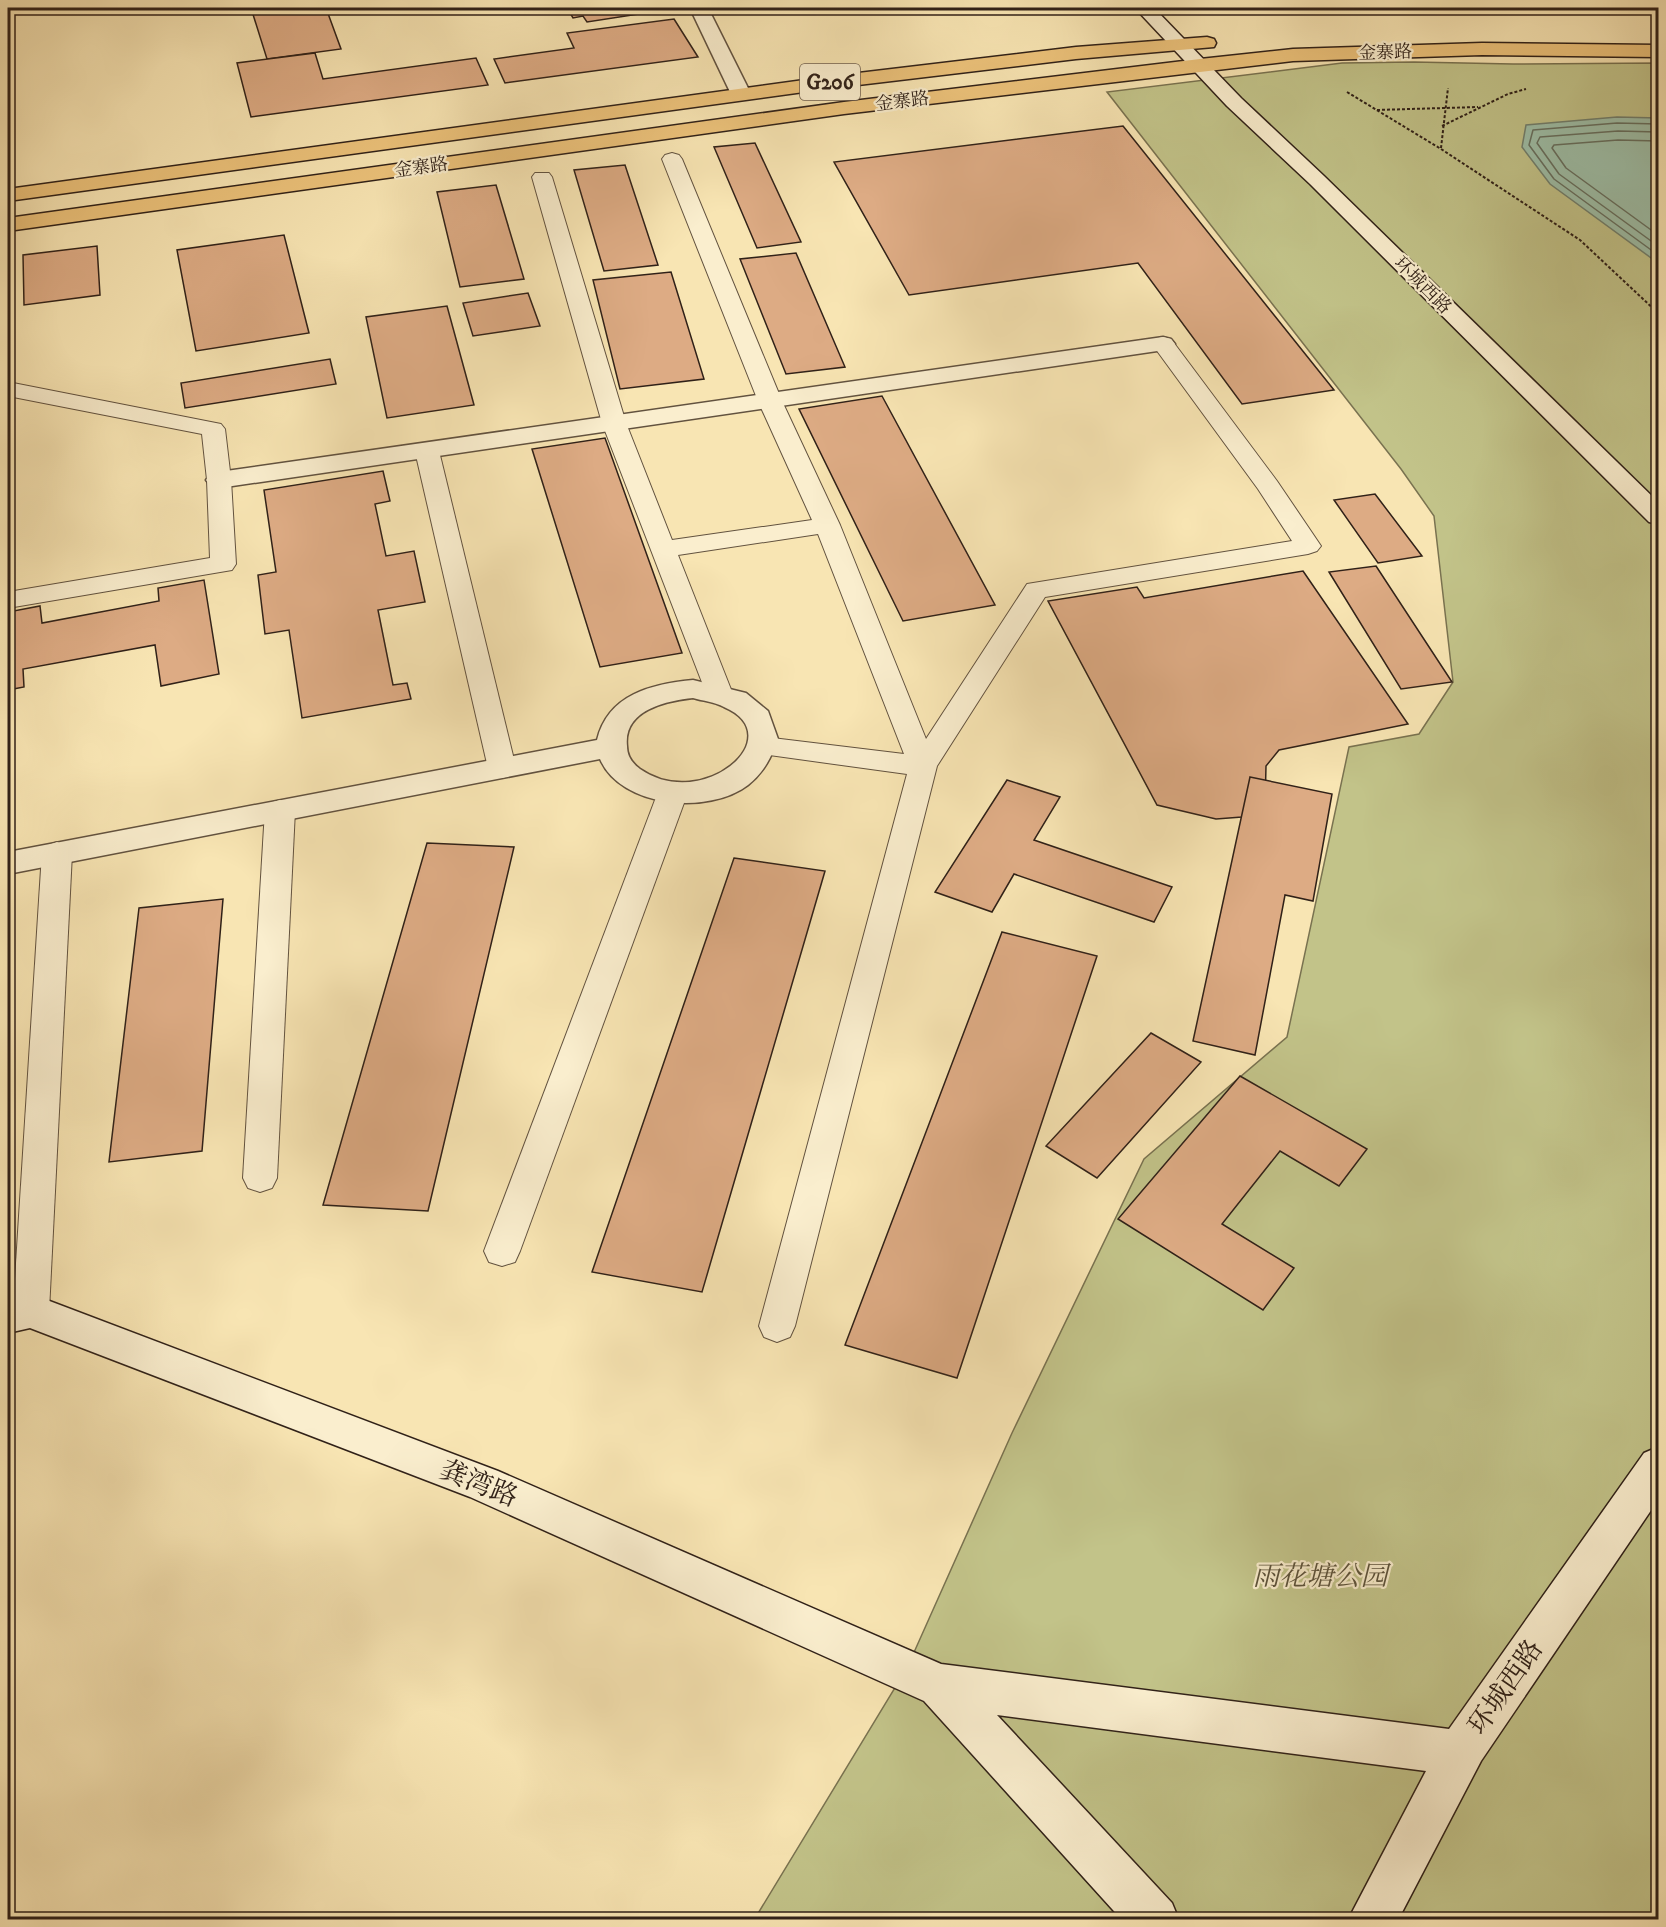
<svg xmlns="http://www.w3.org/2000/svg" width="1666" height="1927" font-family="'IM FELL DW Pica','Noto Serif SC',serif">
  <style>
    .green { fill: #c2c389; stroke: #797250; stroke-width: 1.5 }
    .water { fill: #9ebfa8; stroke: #72806e; stroke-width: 1.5 }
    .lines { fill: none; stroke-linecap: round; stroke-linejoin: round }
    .shore { stroke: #677060; stroke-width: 1.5 }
    .building { fill: #ddab84; stroke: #302118; stroke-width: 1.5 }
    .lane-casing { stroke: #62523f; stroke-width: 2 }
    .street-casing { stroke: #62523f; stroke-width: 3 }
    .secondary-casing { stroke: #302118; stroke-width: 3 }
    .primary-casing { stroke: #302118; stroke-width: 3 }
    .path { stroke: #302118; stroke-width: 2; stroke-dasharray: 3 2; stroke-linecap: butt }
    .lane { fill: #faeece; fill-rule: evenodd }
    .street { fill: #faeece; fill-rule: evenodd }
    .secondary { fill: #faeece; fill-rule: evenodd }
    .primary { fill: #ecc27a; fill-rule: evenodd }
    .labels { text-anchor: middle; stroke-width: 4.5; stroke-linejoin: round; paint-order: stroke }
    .far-street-label { font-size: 18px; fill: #302118; stroke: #faeece }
    .shield { fill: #faeece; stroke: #6d5e4f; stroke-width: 1.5 }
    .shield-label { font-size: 21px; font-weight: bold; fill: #302118 }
    .near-street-label { font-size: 27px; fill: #302118; stroke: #faeece }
    .near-park-label { font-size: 27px; font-style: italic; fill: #5c523a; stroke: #faeece }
  </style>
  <rect width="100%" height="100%" fill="#f8e5b3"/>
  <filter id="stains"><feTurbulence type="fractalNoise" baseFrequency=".00333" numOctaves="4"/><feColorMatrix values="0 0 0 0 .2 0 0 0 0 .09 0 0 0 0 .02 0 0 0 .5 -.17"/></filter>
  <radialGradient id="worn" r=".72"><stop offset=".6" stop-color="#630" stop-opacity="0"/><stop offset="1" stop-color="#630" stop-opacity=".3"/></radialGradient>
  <g class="green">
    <path d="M1177 8H1658V12L1386 10 1185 14Z"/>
    <path d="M1414 62 1513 64 1658 63V1919L754 1920 907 1668 1012 1433 1144 1159 1287 1037 1349 747 1419 734 1453 682 1434 516 1401 469 1107 92 1342 63Z"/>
  </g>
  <path class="water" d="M1617 117 1658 118V263L1550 184 1522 147 1526 125Z"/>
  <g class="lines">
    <g class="shore">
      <path d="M1658 124 1617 123 1533 130 1529 145 1554 179 1658 255"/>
      <path d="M1658 132 1618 131 1540 137 1537 143 1559 174 1658 246"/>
      <path d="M1658 141 1618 140 1554 145 1552 148 1566 168 1658 235"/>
    </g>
  </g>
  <g class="building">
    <path d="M251 8H326L341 49 267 59Z"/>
    <path d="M567 8H634L639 14 587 22 583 16 573 18Z"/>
    <path d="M674 19 698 57 505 83 494 59 574 48 567 33Z"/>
    <path d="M315 53 323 79 476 58 488 85 251 117 237 63Z"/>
    <path d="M1123 126 1334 390 1242 404 1138 263 909 295 834 162Z"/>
    <path d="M755 143 801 242 757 248 714 147Z"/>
    <path d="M625 165 658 265 604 271 574 170Z"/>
    <path d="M496 185 524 279 460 287 437 192Z"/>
    <path d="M284 235 309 333 196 351 177 250Z"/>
    <path d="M97 246 100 295 24 305 23 255Z"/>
    <path d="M796 253 845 367 786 374 740 259Z"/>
    <path d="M671 272 704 379 620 389 593 280Z"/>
    <path d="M528 293 540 326 473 336 463 303Z"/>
    <path d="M447 306 474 405 387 418 366 317Z"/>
    <path d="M330 359 336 384 185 408 181 383Z"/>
    <path d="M882 396 995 605 903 621 799 409Z"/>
    <path d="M605 438 682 653 600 667 532 449Z"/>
    <path d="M383 471 390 501 375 504 386 556 414 551 425 602 378 610 393 685 407 683 411 699 302 718 289 630 265 634 258 575 276 572 264 490Z"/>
    <path d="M1375 494 1422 556 1378 563 1334 500Z"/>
    <path d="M1376 566 1452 682 1401 689 1329 572Z"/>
    <path d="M1303 571 1408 724 1279 750 1266 766 1265 807 1242 817 1216 819 1157 805 1048 601 1137 587 1144 598Z"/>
    <path d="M204 580 219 674 161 686 155 645 23 669 24 687 8 690V612L40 606 42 623 159 601 158 588Z"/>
    <path d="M1250 777 1332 794 1313 901 1285 895 1255 1055 1193 1041Z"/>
    <path d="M1007 780 1060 797 1034 840 1172 887 1154 922 1014 874 992 912 935 892Z"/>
    <path d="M427 843 514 847 428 1211 323 1205Z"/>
    <path d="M734 858 825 871 702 1292 592 1272Z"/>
    <path d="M223 899 202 1151 109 1162 139 908Z"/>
    <path d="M1002 932 1097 956 957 1378 845 1345Z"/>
    <path d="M1151 1033 1201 1062 1097 1178 1046 1146Z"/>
    <path d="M1240 1076 1367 1149 1339 1186 1280 1151 1222 1224 1294 1268 1263 1310 1118 1219Z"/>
  </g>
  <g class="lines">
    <defs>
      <g id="lane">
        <path d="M672 153 679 155 682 159 782 401 840 525 926 739 1027 584 1292 541 1258 489 1152 344 1155 339 1163 337 1171 339 1277 481 1321 546 1317 551 1308 554 1045 597 937 766 795 1326 790 1337 777 1342 764 1337 759 1326 907 774 754 753 750 746 754 739 764 737 904 754 818 534 678 555 732 692 728 698 718 701 708 698 602 423 532 177 535 173H549L552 177 626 423 672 540 812 520 758 401 662 159 665 155Z"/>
        <path d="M8 382 221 424 225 429 231 480 236 564 232 570 8 608V592L210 558 207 480 202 434 8 396Z"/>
        <path d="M427 444 435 446 439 451 516 768 512 775 502 778 492 775 488 768 415 451 419 446Z"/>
        <path d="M673 782 683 785 688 792 520 1251 515 1262 502 1266 489 1262 484 1251 658 792 663 785Z"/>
        <path d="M280 800 290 803 295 810 277 1178 272 1188 260 1192 248 1188 243 1178 265 810 270 803Z"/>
        <path d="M57 842 68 846 72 853 49 1311 44 1322 31 1327 18 1322 13 1311 42 853 46 846Z"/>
      </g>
      <g id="street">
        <path d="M690 8H708L751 94 748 98H734L731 94Z"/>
        <path d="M1163 337 1171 339 1175 344 1171 349 219 488 210 485 206 480 210 475 219 472Z"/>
        <path d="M693 680 746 693 768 711 778 739C771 758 764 772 748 785 709 815 621 808 600 759L8 874V852L597 740C608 694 652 684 693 680ZM693 698C703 701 715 702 724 707 792 736 703 813 640 769 632 763 627 756 627 746 623 710 666 701 693 698Z"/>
      </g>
      <g id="secondary">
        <path d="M1135 8H1154L1241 98 1324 176 1658 502V524L1649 522 1310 184 1227 106Z"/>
        <path d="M31 1294 498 1471 941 1664 1449 1729 1644 1453 1658 1447V1500L1481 1761 1398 1920H1348L1426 1771 997 1715 1172 1903 1179 1920H1122L924 1701 470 1497 30 1328 8 1333V1301Z"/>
      </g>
      <g id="primary">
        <path d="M1207 37 1214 39 1216 43 1214 47 1076 59 833 88 8 201V189L833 76 1076 47Z"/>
        <path d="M1482 43 1658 45V57L1482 55 1293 61 844 114 8 231V218L844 102 1200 59 1293 49Z"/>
      </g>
    </defs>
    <use href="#lane" class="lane-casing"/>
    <use href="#street" class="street-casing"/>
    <use href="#secondary" class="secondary-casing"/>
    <use href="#primary" class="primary-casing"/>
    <g class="path">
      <path d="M1347 92 1441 149 1580 240 1658 313"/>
      <path d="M1377 110 1478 107"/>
      <path d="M1442 126 1508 94 1526 89"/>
      <path d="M1441 148 1448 88"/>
    </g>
    <use href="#lane" class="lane"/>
    <use href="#street" class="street"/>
    <use href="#secondary" class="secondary"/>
    <use href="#primary" class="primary"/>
  </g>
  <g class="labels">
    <g class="far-street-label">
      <text transform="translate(1385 52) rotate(-2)" y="6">金寨路</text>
      <text transform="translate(902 101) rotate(-7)" y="6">金寨路</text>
      <text transform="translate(421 167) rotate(-8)" y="6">金寨路</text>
      <text transform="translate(1423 285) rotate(45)" y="6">环城西路</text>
    </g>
    <rect class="shield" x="800" y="64" width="60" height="36" rx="4.5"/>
    <g class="shield-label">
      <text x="830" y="89">G206</text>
    </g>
    <g class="near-street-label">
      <text transform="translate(479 1483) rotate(22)" y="9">龚湾路</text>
      <text transform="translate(1505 1687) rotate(-55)" y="9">环城西路</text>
    </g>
    <g class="near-park-label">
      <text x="1320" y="1585">雨花塘公园</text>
    </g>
  </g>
  <rect width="1666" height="1927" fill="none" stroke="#f8e5b3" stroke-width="30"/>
  <rect x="9" y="9" width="1648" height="1909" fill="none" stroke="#302118" stroke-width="3"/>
  <rect x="15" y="15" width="1636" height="1897" fill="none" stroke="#302118" stroke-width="1.5"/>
  <rect width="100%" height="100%" filter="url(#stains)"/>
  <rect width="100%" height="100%" fill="url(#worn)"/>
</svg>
